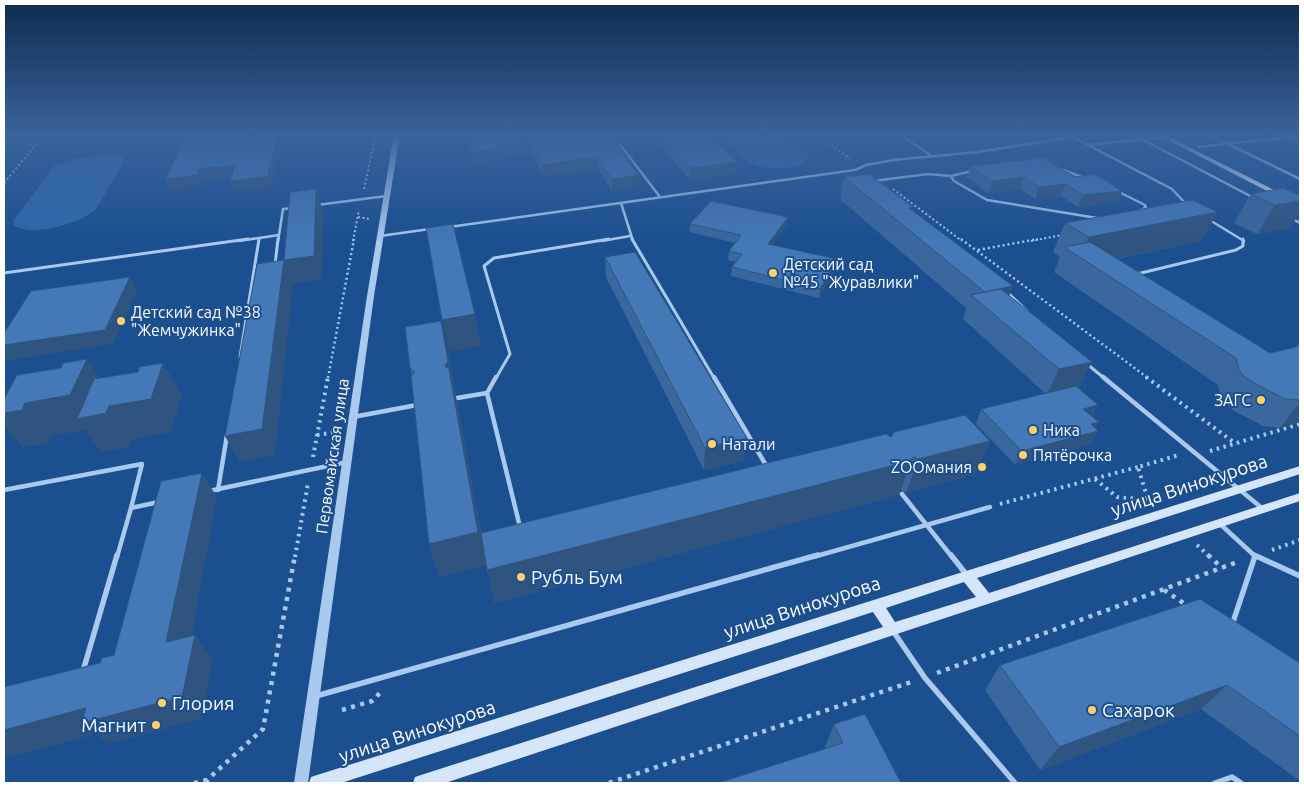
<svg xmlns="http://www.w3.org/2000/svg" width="1304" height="787" font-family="Ubuntu,sans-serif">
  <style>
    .green { fill: #2e69ad }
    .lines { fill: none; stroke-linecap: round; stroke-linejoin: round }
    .path-far3 { stroke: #a9c9ee; stroke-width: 2; stroke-dasharray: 2 2.5; stroke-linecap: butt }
    .path-far2 { stroke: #a9c9ee; stroke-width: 2.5; stroke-dasharray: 2 3; stroke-linecap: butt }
    .path-far1 { stroke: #a9c9ee; stroke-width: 4; stroke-dasharray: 2.5 4.5; stroke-linecap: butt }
    .path { stroke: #a9c9ee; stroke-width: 4.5; stroke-dasharray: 4 5.5; stroke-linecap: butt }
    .service-far3 { stroke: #a9c9ee; stroke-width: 2.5 }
    .service-far2 { stroke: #a9c9ee; stroke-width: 3 }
    .service-far1 { stroke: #a9c9ee; stroke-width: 4.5 }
    .service { stroke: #a9c9ee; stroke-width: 5.5 }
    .tertiary { fill: #a9c9ee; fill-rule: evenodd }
    .secondary { fill: #d6e6fa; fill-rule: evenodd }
    .wall { fill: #3a679d }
    .shaded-wall { fill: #305480 }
    .building { fill: #4478b7; stroke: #305480 }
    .poi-dot { fill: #ffd166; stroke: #1b4f8f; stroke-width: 2 }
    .labels { text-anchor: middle; stroke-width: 4; stroke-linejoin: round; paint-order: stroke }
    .poi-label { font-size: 16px; fill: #fff; stroke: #1b4f8f; text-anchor: start }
    .street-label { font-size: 16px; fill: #fff; stroke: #1b4f8f }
    .near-street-label { font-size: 19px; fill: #fff; stroke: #1b4f8f }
    .near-poi-label { font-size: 19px; fill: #fff; stroke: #1b4f8f; text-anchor: start }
  </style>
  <rect width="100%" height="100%" fill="#1b4f8f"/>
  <g class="green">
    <path d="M719 134H784L810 156C800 171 766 171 751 163 740 156 729 143 719 134Z"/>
    <path d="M113 154 122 156 125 160 96 209C82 223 30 238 14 225L13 221 54 166 78 158Z"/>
  </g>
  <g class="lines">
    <g class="path-far3">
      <path d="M817 134 850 159"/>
      <path d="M4 183 45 134"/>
      <path d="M364 189 376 134"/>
      <path d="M893 189 962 241"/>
      <path d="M358 217 370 219"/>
      <path d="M353 241 359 210"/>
      <path d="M1031 241 1062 235"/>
    </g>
    <g class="path-far2">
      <path d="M961 239 1148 378"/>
      <path d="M978 250 1038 239"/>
      <path d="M328 378 354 239"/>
    </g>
    <g class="path-far1">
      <path d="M1146 377 1236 444"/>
      <path d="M317 435 336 432"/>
      <path d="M1210 451 1300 424"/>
      <path d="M313 457 328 377"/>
      <path d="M1095 479 1117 497 1148 500"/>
      <path d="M1152 503 1148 500 1138 467 1179 455"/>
      <path d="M1000 504 1138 467"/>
      <path d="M1197 545 1210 557"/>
      <path d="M1272 550 1300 540"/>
      <path d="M295 557 308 483"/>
    </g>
    <g class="path">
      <path d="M1208 555 1222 568"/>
      <path d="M1164 590 1188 606"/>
      <path d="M937 673 1240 561"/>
      <path d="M342 710 372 701 381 692"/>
      <path d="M194 783 207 780"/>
      <path d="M207 783V780L263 729 295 555"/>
      <path d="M609 783 914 681"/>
    </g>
    <g class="service-far3">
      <path d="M612 134 660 197"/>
      <path d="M899 134 932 156"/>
      <path d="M1065 134 1072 137"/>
      <path d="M1132 134 1254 198"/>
      <path d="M1207 134 1300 179"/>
      <path d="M1290 138 1300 143"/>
      <path d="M1088 145 1172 189 1186 204"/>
      <path d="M1198 147 1300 136"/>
      <path d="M1063 170 1082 177"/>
      <path d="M951 176 954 181 987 200 1097 218"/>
      <path d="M873 181 928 174 951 176 972 171"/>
      <path d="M1117 191 1145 205 1146 207 1141 210"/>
      <path d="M621 203 633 241"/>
      <path d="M317 205 386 196"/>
      <path d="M1291 218 1300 223"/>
      <path d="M1208 219 1244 241"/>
      <path d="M449 227 855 170 866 165 893 160 978 152 1072 137 1088 145 1167 137"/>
      <path d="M380 236 430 229"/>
      <path d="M238 241 279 235 283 209 292 208"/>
      <path d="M259 241V238"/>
      <path d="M278 241 279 235"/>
      <path d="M602 241 630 236"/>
    </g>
    <g class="service-far2">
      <path d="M632 239 714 378"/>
      <path d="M275 265 278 239"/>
      <path d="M4 273 248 239"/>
      <path d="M1137 274 1236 250 1243 246V239"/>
      <path d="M1007 292 1027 311"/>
      <path d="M240 357 259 239"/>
      <path d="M1087 364 1104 378"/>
      <path d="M496 378 510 354 484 266 494 258 609 239"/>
    </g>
    <g class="service-far1">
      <path d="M496 377 487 393 520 527"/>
      <path d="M714 377 767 467"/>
      <path d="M1103 377 1263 509"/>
      <path d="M457 398 487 393"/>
      <path d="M353 417 417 405"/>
      <path d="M4 490 142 464 131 508"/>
      <path d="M218 490 227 435"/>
      <path d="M209 491 347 462"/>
      <path d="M902 494 952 557"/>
      <path d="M1219 523 1256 557"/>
      <path d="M117 557 131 508 159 502"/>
      <path d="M813 557 990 507"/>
    </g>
    <g class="service">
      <path d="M951 555 966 574"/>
      <path d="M1254 555 1300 576"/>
      <path d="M1232 625 1255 556"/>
      <path d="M893 631 925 678 1015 783"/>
      <path d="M83 671 117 555"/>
      <path d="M316 696 818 555"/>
      <path d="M1215 783 1232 777 1241 783"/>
    </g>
    <path class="tertiary" d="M394 134H400L374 296 308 783H294L367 296Z"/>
    <g class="secondary">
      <path d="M1156 134H1163L1300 203V208Z"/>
      <path d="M1300 466V474L977 578 989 593 1300 493V501L445 783H413L415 777 421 775 883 627 873 612 341 783H309L311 777 317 775ZM964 582 976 597 895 622 886 608Z"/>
    </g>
  </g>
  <g class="wall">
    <path d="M465 134H613L619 142V148L639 187 612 191 598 169 543 176 531 152 499 156 500 160 475 163Z"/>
    <path d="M662 137 736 173 690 180 662 148Z"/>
    <path d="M971 166 1075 177 1122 191 1117 202 1078 207 1061 196 1035 199 1020 189 988 193 967 177Z"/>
    <path d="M844 177 912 210 1010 296 1092 362 1079 387H1078L1098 405 1092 416 1095 428 1090 445 1015 465 976 424 981 409 1046 394 963 319 966 308 840 199Z"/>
    <path d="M1251 194 1300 195 1290 228 1257 234 1234 223Z"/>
    <path d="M788 217 786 225 772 245 836 268 819 298 731 276 732 267 736 262 728 260 729 251 735 243 690 232V224Z"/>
    <path d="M1065 223 1201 241 1117 259 1270 353 1296 347 1300 340V422L1280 428 1263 426 1234 411 1225 403 1220 397 1218 385 1054 272 1060 257 1053 252Z"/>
    <path d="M605 257 747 438 744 461 704 470 606 277Z"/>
    <path d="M448 353 481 533 891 437 990 441 975 474 906 493 901 490 898 495 495 603 486 565 440 577 429 544 412 375 410 368Z"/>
    <path d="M1300 663V781L1201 709 1040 770 985 690 1000 665Z"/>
    <path d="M834 724 901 783 826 748 825 747Z"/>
  </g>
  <g class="shaded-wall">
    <path d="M277 134H283L272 188 235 192 230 181Z"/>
    <path d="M530 141 531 152 499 156 500 160 475 163 473 152 496 145Z"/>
    <path d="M619 142 620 153 615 143Z"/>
    <path d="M597 157 598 169 543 176 542 165Z"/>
    <path d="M737 162 736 173 690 180 691 168Z"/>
    <path d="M235 165 239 176 204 180 202 187 171 191 166 179 199 169Z"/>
    <path d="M639 175V187L612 191V179Z"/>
    <path d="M1024 177 1020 189 988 193 992 181Z"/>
    <path d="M1066 184 1061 196 1035 199 1039 187Z"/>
    <path d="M316 189 323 211 322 279 293 284 275 455 239 462 225 436 284 260Z"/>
    <path d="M1122 191 1117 202 1078 207 1083 195Z"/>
    <path d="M1300 201V212L1290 228 1257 234 1275 205Z"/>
    <path d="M1218 212 1201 241 1090 264 1080 257 1089 237Z"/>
    <path d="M788 217 786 225 767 253 768 244Z"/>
    <path d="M837 259 836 268 819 298 820 289Z"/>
    <path d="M130 277 137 291 113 344 6 361 4 358V345Z"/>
    <path d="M1013 286 1004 310 985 292Z"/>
    <path d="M475 314 481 346 449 352 442 320Z"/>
    <path d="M441 321 448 353 487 565 440 577 429 544Z"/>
    <path d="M87 359 109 392V406L163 363 182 395 171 432 132 440 129 447 101 452 85 430 51 436 48 443 23 448 4 425V413Z"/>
    <path d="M1092 362 1079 387 1047 395 1059 369Z"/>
    <path d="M1300 402V422L1280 428Z"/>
    <path d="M1098 405 1090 419 1083 409Z"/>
    <path d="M1099 422 1093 432 1098 431 1090 445 1015 465 1022 451 1091 424Z"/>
    <path d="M747 438 744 461 704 470 705 448Z"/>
    <path d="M990 441 975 474 906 493 918 459Z"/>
    <path d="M913 457 901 490 898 495 495 603 487 570Z"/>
    <path d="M202 473 217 497 186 666 166 642Z"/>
    <path d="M195 635 213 659 202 719 107 744 95 734 4 759V730L86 708Z"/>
    <path d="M1227 685 1201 709 1040 770 1059 747Z"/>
  </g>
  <g class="building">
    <path d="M186 134H277L268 176 230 181 235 165 199 169 197 175 166 179Z"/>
    <path d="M467 134H613L619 142 615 143 639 175 612 179 597 157 542 165 530 141 496 145 498 149 473 152Z"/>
    <path d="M688 134H708L737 162 691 168 662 137Z"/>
    <path d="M1044 158 1075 177 1095 174 1122 191 1083 195 1066 184 1039 187 1024 177 992 181 971 166Z"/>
    <path d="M869 174 913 207 909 208 1013 286 985 292 844 177Z"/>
    <path d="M1283 188 1300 195V201L1275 205 1251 194Z"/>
    <path d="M316 189 314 256 284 260 290 192Z"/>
    <path d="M1192 200 1218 212 1089 237 1065 223Z"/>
    <path d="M711 201 788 217 768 244 837 259 820 289 732 267 742 254 729 251 741 235 690 224Z"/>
    <path d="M453 224 475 314 442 320 426 228Z"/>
    <path d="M1090 242 1270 353 1300 346V400L1285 399 1254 383 1244 376 1239 370 1236 358 1064 247Z"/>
    <path d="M635 252 747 438 705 448 605 257Z"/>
    <path d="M284 260 262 429 225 436 257 264Z"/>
    <path d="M130 277 105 330 4 345V333L31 291Z"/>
    <path d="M1001 289 1092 362 1059 369 971 295Z"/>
    <path d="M441 321 448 361 445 366 449 369 478 532 429 544 411 376 415 372 410 368 405 327Z"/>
    <path d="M87 359 70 395 25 403 22 410 4 413V399L17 375 61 368 63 363Z"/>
    <path d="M163 363 151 399 109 406 106 413 77 419 94 379 138 372 139 367Z"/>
    <path d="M1076 386 1098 405 1083 409 1099 422 1091 424 1098 431 1022 451 981 409Z"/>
    <path d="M965 415 990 441 918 459 913 457 910 461 487 570 481 533 886 434 891 437 894 432Z"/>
    <path d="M202 473 166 642 195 635 182 697 82 723 86 708 4 730V687L100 663 102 658 114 655 161 481Z"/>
    <path d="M1200 599 1300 663V736L1227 685 1059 747 1000 665Z"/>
    <path d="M865 714 901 783H718L843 743 834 724Z"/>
  </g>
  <linearGradient id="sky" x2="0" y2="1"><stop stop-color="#0f2b4f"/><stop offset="0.55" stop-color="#39639b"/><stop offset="1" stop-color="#39639b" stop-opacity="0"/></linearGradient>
  <rect width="1304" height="244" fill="url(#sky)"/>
  <g class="poi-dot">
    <circle cx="773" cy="273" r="5"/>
    <circle cx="121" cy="321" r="5"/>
    <circle cx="1261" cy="400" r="5"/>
    <circle cx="1033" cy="430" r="5"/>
    <circle cx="712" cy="444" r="5"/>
    <circle cx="1023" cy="455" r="5"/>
    <circle cx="982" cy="467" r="5"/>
    <circle cx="521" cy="577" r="5"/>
    <circle cx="162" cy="703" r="5"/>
    <circle cx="1092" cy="710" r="5"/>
    <circle cx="156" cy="725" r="5"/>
  </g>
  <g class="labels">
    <g class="poi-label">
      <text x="783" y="270">Детский сад<tspan x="783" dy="18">№45 "Журавлики"</tspan></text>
      <text x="131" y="318">Детский сад №38<tspan x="131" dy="18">"Жемчужинка"</tspan></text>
      <text x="1251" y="406" text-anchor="end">ЗАГС</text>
      <text x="1043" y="436">Ника</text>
      <text x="722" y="450">Натали</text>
      <text x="1033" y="461">Пятёрочка</text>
      <text x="972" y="473" text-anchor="end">ZOOмания</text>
    </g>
    <g class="street-label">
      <text transform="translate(332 456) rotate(-82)" y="6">Первомайская улица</text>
    </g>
    <g class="near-street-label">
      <text transform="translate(1189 485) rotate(-18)" y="7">улица Винокурова</text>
      <text transform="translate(802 607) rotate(-18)" y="7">улица Винокурова</text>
      <text transform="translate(417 731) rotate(-18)" y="7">улица Винокурова</text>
    </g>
    <g class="near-poi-label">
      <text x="531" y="584">Рубль Бум</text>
      <text x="172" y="710">Глория</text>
      <text x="1102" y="717">Сахарок</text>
      <text x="146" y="732" text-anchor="end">Магнит</text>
    </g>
  </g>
  <rect width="1304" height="787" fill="none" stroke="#ffffff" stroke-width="10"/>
</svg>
